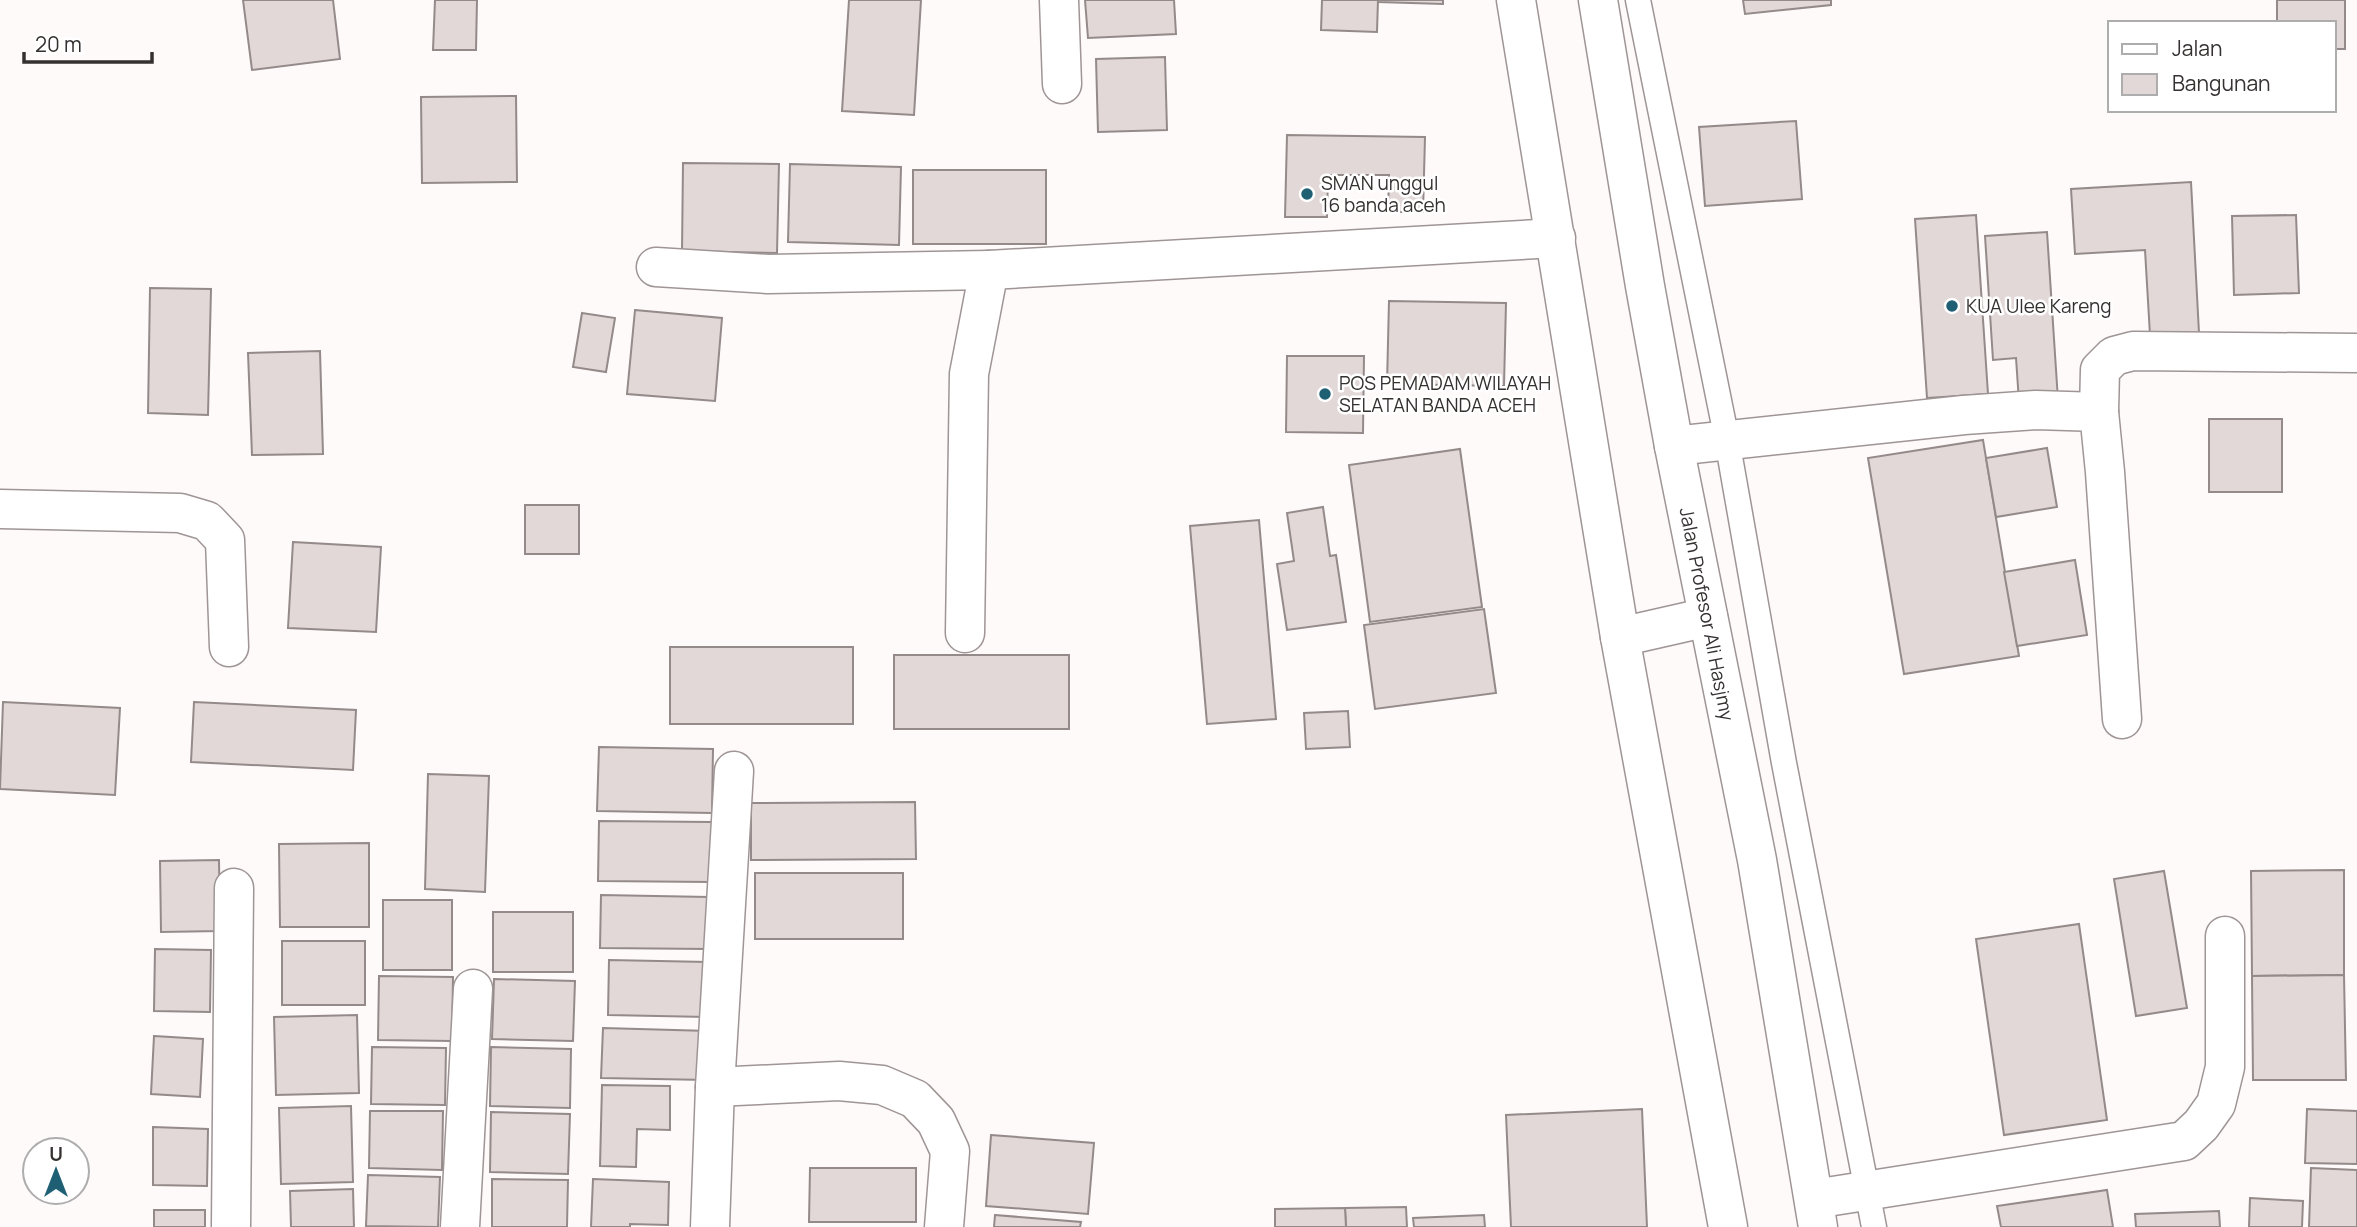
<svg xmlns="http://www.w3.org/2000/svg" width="2357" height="1227" font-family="Manrope,sans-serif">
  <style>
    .building { fill: #e3d8d8; stroke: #948a8a; stroke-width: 2 }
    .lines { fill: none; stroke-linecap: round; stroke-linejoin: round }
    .lane-casing { stroke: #9f9595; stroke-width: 27 }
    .street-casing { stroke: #9f9595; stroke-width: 41 }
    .primary-casing { stroke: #9f9595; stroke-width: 41 }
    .lane { stroke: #fff; stroke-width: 24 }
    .street { stroke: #fff; stroke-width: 38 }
    .primary { stroke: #fff; stroke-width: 38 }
    .poi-dot { fill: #1f5f74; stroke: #fff; stroke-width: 2.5 }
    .labels { text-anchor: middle; stroke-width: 5; stroke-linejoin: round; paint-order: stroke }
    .poi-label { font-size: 19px; fill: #353131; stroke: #fff; text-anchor: start }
    .street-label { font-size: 19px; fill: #353131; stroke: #fff }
  </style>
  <rect width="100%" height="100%" fill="#fefafa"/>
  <g class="building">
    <path d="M243 0H333L340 59 252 70Z"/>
    <path d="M435 0H477L476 50H433Z"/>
    <path d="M849 0H921L914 115 842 111Z"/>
    <path d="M1085 0H1174L1176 34 1088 38Z"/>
    <path d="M1322 0H1378L1377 32 1321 30Z"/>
    <path d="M1378 0H1443V4L1378 2Z"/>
    <path d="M1743 0H1831V5L1745 14Z"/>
    <path d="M2277 0H2345V49H2334V23H2277Z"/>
    <path d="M1165 57 1167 130 1098 132 1096 59Z"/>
    <path d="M516 96 517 182 422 183 421 97Z"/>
    <path d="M1796 121 1802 199 1705 206 1699 127Z"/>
    <path d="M1287 135 1425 137 1423 212H1388L1389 175H1328L1327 217H1285Z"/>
    <path d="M683 163 779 164 777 253 682 251Z"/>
    <path d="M790 164 901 167 899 245 788 242Z"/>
    <rect x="913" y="170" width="133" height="74"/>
    <path d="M2191 182 2199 333 2150 335 2145 250 2075 254 2071 189Z"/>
    <path d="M1976 215 1988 394 1927 398 1915 219Z"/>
    <path d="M2296 215 2299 293 2234 295 2232 216Z"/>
    <path d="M2047 232 2058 400 2019 402 2016 358 1993 360 1985 236Z"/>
    <path d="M150 288 211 289 208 415 148 413Z"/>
    <path d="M1389 301 1506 303 1504 386 1387 384Z"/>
    <path d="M635 310 722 318 715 401 627 394Z"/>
    <path d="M582 313 615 318 606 372 573 367Z"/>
    <path d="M320 351 323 454 252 455 248 353Z"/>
    <path d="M1287 356H1364L1363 433 1286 432Z"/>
    <rect x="2209" y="419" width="73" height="73"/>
    <path d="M1983 440 2019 656 1904 674 1868 458Z"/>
    <path d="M2047 448 2057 507 1996 517 1986 458Z"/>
    <path d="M1460 449 1482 607 1370 622 1349 465Z"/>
    <rect x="525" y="505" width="54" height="49"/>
    <path d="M1323 507 1330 556 1336 555 1346 622 1287 630 1277 564 1294 561 1287 513Z"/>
    <path d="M1259 520 1276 719 1207 724 1190 526Z"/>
    <path d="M293 542 381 547 376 632 288 628Z"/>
    <path d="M2075 560 2087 635 2017 646 2004 572Z"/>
    <path d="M1484 609 1496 693 1375 709 1364 625Z"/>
    <rect x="670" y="647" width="183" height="77"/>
    <rect x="894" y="655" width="175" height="74"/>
    <path d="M3 702 120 708 115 795 0 789Z"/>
    <path d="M194 702 356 710 353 770 191 762Z"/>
    <path d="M1348 711 1350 747 1306 749 1304 713Z"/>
    <path d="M599 747 713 749 712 813 597 811Z"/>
    <path d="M428 774 489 776 485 892 425 889Z"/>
    <path d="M915 802 916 859 751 860V803Z"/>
    <path d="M599 821 712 822 711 882 598 881Z"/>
    <path d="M369 843V927H280L279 844Z"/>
    <path d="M219 860 220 931 161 932 160 861Z"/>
    <path d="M2344 870V975L2252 976 2251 871Z"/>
    <path d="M2164 871 2187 1008 2136 1016 2114 879Z"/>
    <rect x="755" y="873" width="148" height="66"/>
    <path d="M601 895 709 897 708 949 600 948Z"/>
    <rect x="383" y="900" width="69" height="70"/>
    <rect x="493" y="912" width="80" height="60"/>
    <path d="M2079 924 2107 1120 2004 1135 1976 939Z"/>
    <rect x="282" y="941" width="83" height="64"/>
    <path d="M155 949 211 950 210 1012 154 1011Z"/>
    <path d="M609 960 708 962 707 1017 608 1015Z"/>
    <path d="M2344 975 2346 1080H2253L2252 976Z"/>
    <path d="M379 976 453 977 452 1041 378 1040Z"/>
    <path d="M494 979 575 981 573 1041 492 1039Z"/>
    <path d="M357 1015 359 1093 276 1095 274 1017Z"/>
    <path d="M603 1028 709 1031 708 1080 601 1078Z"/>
    <path d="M154 1036 203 1039 200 1097 151 1094Z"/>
    <path d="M372 1047 446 1048 445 1105 371 1104Z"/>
    <path d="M491 1047 571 1049 570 1108 490 1106Z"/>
    <path d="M602 1085 670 1086V1130L637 1129 636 1167 600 1166Z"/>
    <path d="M351 1106 353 1182 281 1184 279 1108Z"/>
    <path d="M1642 1109 1647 1227H1511L1506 1115Z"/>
    <path d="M2307 1109 2357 1111V1164L2305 1163Z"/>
    <path d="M370 1111H443L442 1170 369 1168Z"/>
    <path d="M491 1112 570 1114 568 1174 490 1172Z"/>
    <path d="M153 1127 208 1129 207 1186 153 1185Z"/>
    <path d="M991 1135 1094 1143 1088 1214 986 1206Z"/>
    <path d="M810 1168H916V1222H809Z"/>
    <path d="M2311 1168 2357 1170V1227H2309Z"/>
    <path d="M368 1175 440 1177 438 1227 366 1226Z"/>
    <path d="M492 1179 568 1180 567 1227H492Z"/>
    <path d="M593 1179 669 1182 668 1225 630 1224V1227H591Z"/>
    <path d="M353 1189 354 1227H291L290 1191Z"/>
    <path d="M2107 1190 2113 1227H2001L1997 1206Z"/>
    <path d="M2250 1198 2303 1201 2302 1227H2249Z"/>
    <path d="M1406 1207 1407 1227H1346L1345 1208Z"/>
    <path d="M1345 1208 1346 1227H1275V1209Z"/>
    <rect x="154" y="1210" width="51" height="17"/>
    <path d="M2219 1211 2220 1227H2136L2135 1214Z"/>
    <path d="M995 1215 1081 1222 1080 1227H994Z"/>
    <path d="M1484 1215 1485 1227H1414L1413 1218Z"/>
  </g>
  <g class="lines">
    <defs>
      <path id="lane" d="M1638 0 1727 440 1784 763 1874 1227"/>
      <g id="street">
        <path d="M1059 0 1062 84"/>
        <path d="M656 267 768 274 989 270"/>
        <path d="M2099 412 2100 370 2114 356 2133 351 2357 353"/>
        <path d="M1674 446 1964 415 2036 410 2099 412 2105 472 2122 719"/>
        <path d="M0 509 180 513 207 521 225 540 229 647"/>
        <path d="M965 633 969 374 989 270 1556 238"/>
        <path d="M715 1087 839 1081 882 1085 915 1099 936 1121 950 1151 944 1227"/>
        <path d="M1814 1199 2184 1141 2201 1125 2216 1104 2225 1067V936"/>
        <path d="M231 1227 234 888"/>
        <path d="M460 1227 473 989"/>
        <path d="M710 1227 715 1087 734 771"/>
      </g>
      <g id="primary">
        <path d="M1516 0 1620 637 1728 1227"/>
        <path d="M1598 0 1645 286 1674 446 1757 860 1818 1227"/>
        <path d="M1620 637 1708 617"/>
      </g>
    </defs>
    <use href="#lane" class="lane-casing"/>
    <use href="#street" class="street-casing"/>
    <use href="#primary" class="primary-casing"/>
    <use href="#lane" class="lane"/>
    <use href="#street" class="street"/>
    <use href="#primary" class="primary"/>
  </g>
  <g class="poi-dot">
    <circle cx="1307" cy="194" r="7"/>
    <circle cx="1952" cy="306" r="7"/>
    <circle cx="1325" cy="394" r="7"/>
  </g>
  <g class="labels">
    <g class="poi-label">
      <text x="1321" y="190">SMAN unggul<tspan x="1321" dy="22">16 banda aceh</tspan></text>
      <text x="1966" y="313">KUA Ulee Kareng</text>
      <text x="1339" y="390">POS PEMADAM WILAYAH<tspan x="1339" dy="22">SELATAN BANDA ACEH</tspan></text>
    </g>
    <g class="street-label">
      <text transform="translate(1707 614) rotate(79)" y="7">Jalan Profesor Ali Hasjmy</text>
    </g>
  </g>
  <rect x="2108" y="21" width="228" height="91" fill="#ffffff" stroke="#aeadad" stroke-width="2"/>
  <rect x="2122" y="44" width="35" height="10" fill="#ffffff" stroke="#aeadad" stroke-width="2"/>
  <text x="2172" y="56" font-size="21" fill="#353131">Jalan</text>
  <rect x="2122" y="74" width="35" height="21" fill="#e3d8d8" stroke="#aeadad" stroke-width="2"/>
  <text x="2172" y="91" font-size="21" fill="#353131">Bangunan</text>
  <g transform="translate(56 1171)"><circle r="33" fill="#ffffff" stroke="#aeadad" stroke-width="2"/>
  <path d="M0-5L12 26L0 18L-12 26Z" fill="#1f5f74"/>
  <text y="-10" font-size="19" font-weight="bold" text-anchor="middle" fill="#353131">U</text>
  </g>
  <path d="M24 52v10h128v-10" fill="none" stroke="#353131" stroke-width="3.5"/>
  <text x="35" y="52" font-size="21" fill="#353131" stroke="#ffffff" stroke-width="5" paint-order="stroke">20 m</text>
</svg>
